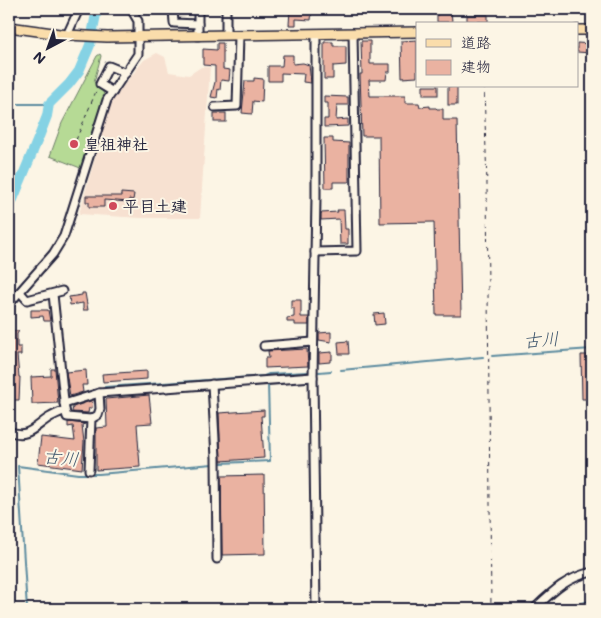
<svg xmlns="http://www.w3.org/2000/svg" width="601" height="618" font-family="Mali,'Klee One',sans-serif">
  <style>
    .built { fill: #f7e1d1 }
    .green { fill: #b6da95; stroke: #6c7e68 }
    .lines { fill: none; stroke-linecap: round; stroke-linejoin: round }
    .stream { stroke: #5d8ca0; stroke-width: 2 }
    .river { stroke: #85d2e4; stroke-width: 10 }
    .building { fill: #eab2a1; stroke: #22223b }
    .minor-casing { stroke: #22223b; stroke-width: 11 }
    .major-casing { stroke: #22223b; stroke-width: 12 }
    .path { stroke: #22223b; stroke-width: 1; stroke-dasharray: 4 4; stroke-linecap: butt }
    .minor { stroke: #fcf5e5; stroke-width: 7 }
    .major { stroke: #faddab; stroke-width: 9 }
    .poi-dot { fill: #d1495b; stroke: #fcf5e5; stroke-width: 2 }
    .labels { text-anchor: middle; stroke-width: 4; stroke-linejoin: round; paint-order: stroke }
    .poi-label { font-size: 16px; font-weight: bold; fill: #22223b; stroke: #fcf5e5; text-anchor: start }
    .water-label { font-size: 18px; font-style: italic; fill: #40576e; stroke: #fcf5e5 }
  </style>
  <rect width="100%" height="100%" fill="#fcf5e5"/>
  <filter id="ink" filterUnits="userSpaceOnUse"><feTurbulence type="fractalNoise" baseFrequency=".02" numOctaves="2"/><feDisplacementMap in="SourceGraphic" scale="10" xChannelSelector="R" yChannelSelector="G"/><feConvolveMatrix kernelMatrix="1 2 1 2 8 2 1 2 1" color-interpolation-filters="sRGB"/></filter>
  <g filter="url(#ink)">
    <path class="built" d="M157 53 165 57 169 72 189 75 201 67H210L200 218H140L79 214 111 101 144 60Z"/>
    <path class="green" d="M100 54 101 56 94 82 103 92 105 98 83 169 50 156 62 123 97 56Z"/>
    <g class="lines">
      <g class="stream">
        <path d="M9 104H49"/>
        <path d="M492 356 592 349"/>
        <path d="M341 370 483 357"/>
        <path d="M319 372 331 371"/>
        <path d="M269 376V374L308 372"/>
        <path d="M105 387 264 376 269 374"/>
        <path d="M221 463 270 461 268 383"/>
        <path d="M27 609 18 466 78 474H99L213 464"/>
        <path d="M571 609 577 605 592 600"/>
      </g>
      <path class="river" d="M9 209 40 134 47 116 49 104 69 84 79 71 90 45 97 9"/>
    </g>
    <g class="building">
      <path d="M290 9 312 11 311 20 296 19V25H289Z"/>
      <path d="M437 9H451L452 22H437Z"/>
      <path d="M467 15H488V22L467 21Z"/>
      <path d="M417 40V77L402 78 401 41Z"/>
      <path d="M361 41H370V64H390V72H387L386 80H369L370 96H405V103H419L420 107 430 106V108H436L437 109H443V120H457L461 315H436L434 222 380 223 379 136H362L360 74H362Z"/>
      <path d="M324 42H333V46H346V65L333 66V79H324Z"/>
      <path d="M217 43H223V69L230 70 229 81 221 80 220 90 218 89 217 98 211 97 215 82V66L203 65V49L217 50Z"/>
      <path d="M577 43 592 44 591 53 577 52Z"/>
      <path d="M283 55H293V64L303 63 309 65 311 83 303 82 304 74 281 73V81H268V66H282Z"/>
      <path d="M254 78 263 79 262 102 253 101 252 114 242 113 245 81H254Z"/>
      <rect x="423" y="86" width="15" height="9"/>
      <rect x="448" y="86" width="9" height="19"/>
      <path d="M324 96 348 97V105H337L336 120 348 119V126L324 127V119H328V103H324Z"/>
      <rect x="214" y="113" width="12" height="9"/>
      <path d="M324 138H333V142L349 143V182H333V188H325Z"/>
      <path d="M121 193 134 194 133 200 129 199V202L104 200V207H89V202H86V196H121Z"/>
      <path d="M337 210H344L345 229H348V244H340L339 219 321 220V213L338 212Z"/>
      <path d="M82 293H85L88 310H83V303L70 305 69 297 82 295Z"/>
      <path d="M291 300H301V317H309V325H295V322H287V318L294 317V308H291Z"/>
      <path d="M31 310H48L50 321H44L43 316 31 317Z"/>
      <path d="M384 313 385 324 375 325 374 314Z"/>
      <path d="M10 331H19L17 334V347H21V355H17L19 377H20L19 400H14L13 385H9Z"/>
      <path d="M331 332V342L319 340V333Z"/>
      <path d="M348 341 349 354H339L338 342Z"/>
      <path d="M307 349 308 366 265 368V358H269L268 351Z"/>
      <path d="M332 352V360H330V362L319 363V353Z"/>
      <path d="M581 355H592V399H582Z"/>
      <path d="M51 369H55L58 403 32 404 31 377 51 376Z"/>
      <path d="M86 370 87 385H82L83 392 70 396 66 372Z"/>
      <path d="M147 371V379L103 382 102 374Z"/>
      <path d="M149 395 152 423 137 424 140 467 96 470V428L107 427 106 399Z"/>
      <path d="M93 400 92 408H89L88 413 72 412 73 407Z"/>
      <path d="M264 410V416H261L264 458 221 461 219 413Z"/>
      <path d="M68 422 85 424 82 425 84 442 82 469 38 463 41 437 75 441 73 426 68 427Z"/>
      <path d="M264 475 265 554 222 555 221 476Z"/>
    </g>
    <g class="lines">
      <defs>
        <g id="minor">
          <path d="M173 9 174 23 198 24"/>
          <path d="M316 34V197L313 377 316 609"/>
          <path d="M67 35 79 9"/>
          <path d="M226 35V9"/>
          <path d="M198 36V9"/>
          <path d="M113 92 100 84 109 66 126 73"/>
          <path d="M215 107 237 106 239 35"/>
          <path d="M315 252 357 251 353 33"/>
          <path d="M20 292 27 300 62 291"/>
          <path d="M9 304 53 254 64 236 107 100 138 54V21L131 9"/>
          <path d="M264 346 313 342"/>
          <path d="M212 384 216 458 217 559"/>
          <path d="M99 393 313 377"/>
          <path d="M64 404 99 393 100 409 98 415 91 419 89 470"/>
          <path d="M65 410 67 417 91 419"/>
          <path d="M9 431C26 439 34 428 47 419 53 415 59 413 65 410L53 294"/>
          <path d="M534 609C553 591 566 578 592 572"/>
        </g>
        <g id="major">
          <path d="M9 27 67 35 107 37 417 32"/>
          <path d="M577 30H592"/>
        </g>
      </defs>
      <use href="#minor" class="minor-casing"/>
      <use href="#major" class="major-casing"/>
      <g class="path">
        <path d="M484 86 487 185 491 609"/>
        <path d="M76 140 97 89"/>
      </g>
      <use href="#minor" class="minor"/>
      <use href="#major" class="major"/>
    </g>
  </g>
  <g class="poi-dot">
    <circle cx="74" cy="144" r="5"/>
    <circle cx="113" cy="206" r="5"/>
  </g>
  <g class="labels">
    <g class="poi-label">
      <text x="84" y="150">皇祖神社</text>
      <text x="123" y="212">平目土建</text>
    </g>
    <g class="water-label">
      <text transform="translate(541 340) rotate(-4)" y="6">古川</text>
      <text transform="translate(61 458) rotate(6)" y="6">古川</text>
    </g>
  </g>
  <rect width="601" height="618" fill="none" stroke="#fcf5e5" stroke-width="30"/>
  <rect x="15" y="15" width="571" height="588" fill="none" stroke="#22223b" stroke-width="2" filter="url(#ink)"/>
  <rect x="416" y="22" width="162" height="65" fill="#fcf5e5" stroke="#a5a1a1"/>
  <rect x="426" y="39" width="25" height="8" fill="#faddab" stroke="#a5a1a1"/>
  <text x="461" y="48" font-size="15" fill="#22223b">道路</text>
  <rect x="426" y="60" width="25" height="15" fill="#eab2a1" stroke="#a5a1a1"/>
  <text x="461" y="72" font-size="15" fill="#22223b">建物</text>
  <g transform="translate(48 48) rotate(221)" stroke="#fcf5e5" stroke-width="4" paint-order="stroke">
  <path d="M0-4L9 19L0 12L-9 19Z" fill="#22223b"/>
  <text y="-8" font-size="14" font-weight="bold" text-anchor="middle" fill="#22223b">N</text>
  </g>
</svg>
